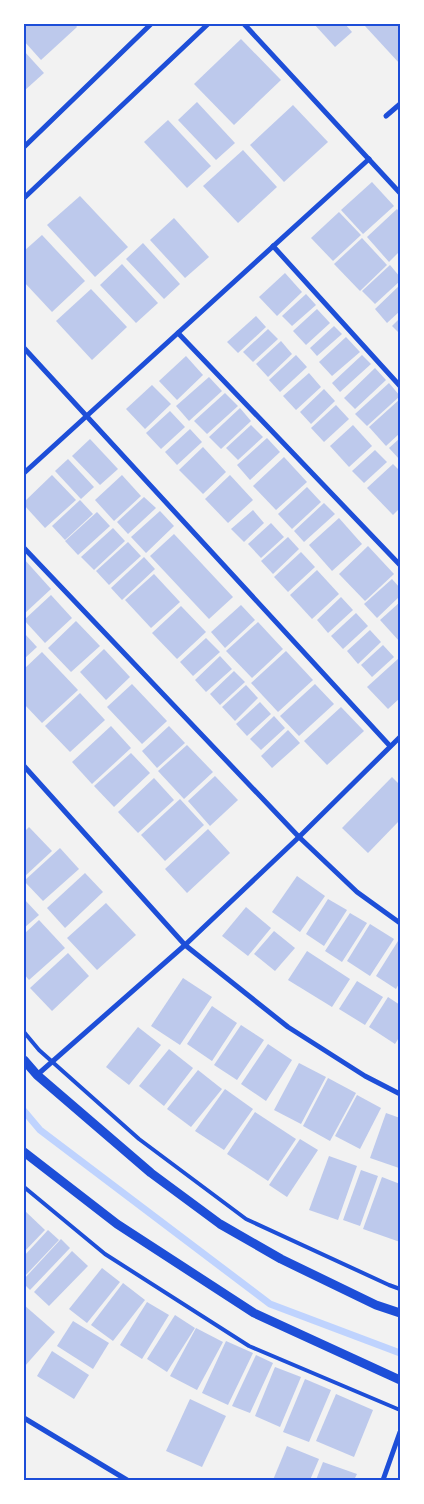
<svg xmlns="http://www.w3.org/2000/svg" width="424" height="1504" font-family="Ubuntu,sans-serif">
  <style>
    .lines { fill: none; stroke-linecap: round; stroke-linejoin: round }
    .stream { stroke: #bfd3fe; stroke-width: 7 }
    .building { fill: #bdc9ec }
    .service { stroke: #1d4ed8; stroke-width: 4 }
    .minor { stroke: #1d4ed8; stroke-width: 5 }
    .tertiary { stroke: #1d4ed8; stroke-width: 9 }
    .neatline { fill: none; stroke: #1d4ed8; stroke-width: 2 }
  </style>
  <rect width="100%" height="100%" fill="#f2f2f2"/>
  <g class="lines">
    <path class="stream" d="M24 1111 40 1130 270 1304 400 1353"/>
  </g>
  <g class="building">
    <path d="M24 24H75L77 27 41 60 24 41Z"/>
    <path d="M314 24H345L352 32 335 47Z"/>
    <path d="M367 24H400V64L365 26Z"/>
    <path d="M241 39 281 80 234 125 194 84Z"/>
    <path d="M24 51 44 73 24 91Z"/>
    <path d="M197 102 235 143 216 160 178 120Z"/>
    <path d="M293 105 328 142 284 182 250 145Z"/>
    <path d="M168 120 211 166 187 188 144 142Z"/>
    <path d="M243 150 277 187 238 223 203 186Z"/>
    <path d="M372 182 394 206 363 234 341 210Z"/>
    <path d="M80 196 128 247 95 277 47 225Z"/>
    <path d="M397 209 400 213V251L389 262 367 237Z"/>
    <path d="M339 212 361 235 333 261 311 238Z"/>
    <path d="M174 218 209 257 185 278 150 240Z"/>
    <path d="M42 235 85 281 52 312 24 282V251Z"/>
    <path d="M362 238 387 265 360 291 334 264Z"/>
    <path d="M143 243 180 284 164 299 126 259Z"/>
    <path d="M122 264 158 303 136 323 100 285Z"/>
    <path d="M390 265 400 277V281L375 304 362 291Z"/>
    <path d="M285 273 302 292 277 316 259 297Z"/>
    <path d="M400 285V311L387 323 375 309Z"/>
    <path d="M91 289 127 327 92 360 56 321Z"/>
    <path d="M306 294 316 305 292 326 282 316Z"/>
    <path d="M317 309 330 323 306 345 293 331Z"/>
    <path d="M256 316 266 327 238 353 227 342Z"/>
    <path d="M400 318V334L392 326Z"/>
    <path d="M334 326 342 334 317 356 310 348Z"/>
    <path d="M268 329 278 339 253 362 243 352Z"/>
    <path d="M346 337 360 352 332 376 319 362Z"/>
    <path d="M281 341 292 354 268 377 256 364Z"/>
    <path d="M296 355 307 367 280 392 269 380Z"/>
    <path d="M362 355 371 364 340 392 332 383Z"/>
    <path d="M186 356 203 375 177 400 159 381Z"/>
    <path d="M375 368 386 380 355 409 344 398Z"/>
    <path d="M309 373 321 387 296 410 283 396Z"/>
    <path d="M209 377 222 391 189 421 176 406Z"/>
    <path d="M389 383 400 396 367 426 355 414Z"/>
    <path d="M152 385 171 404 145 429 126 409Z"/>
    <path d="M324 389 335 401 311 424 300 412Z"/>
    <path d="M225 393 238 406 207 434 194 421Z"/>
    <path d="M400 399V433L386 446 369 427Z"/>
    <path d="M336 405 349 419 324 442 311 428Z"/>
    <path d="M240 408 251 421 221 449 209 437Z"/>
    <path d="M170 411 185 427 161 449 146 433Z"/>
    <path d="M251 425 263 437 238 460 226 448Z"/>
    <path d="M353 425 372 446 349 467 330 446Z"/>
    <path d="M190 429 202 442 177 465 165 452Z"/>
    <path d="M267 438 280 452 250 480 237 465Z"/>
    <path d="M400 438V460L389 448Z"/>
    <path d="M90 439 118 469 100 485 72 456Z"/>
    <path d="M203 447 226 472 203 494 179 470Z"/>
    <path d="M375 450 387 462 364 483 352 471Z"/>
    <path d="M284 457 307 482 276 510 253 486Z"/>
    <path d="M68 459 94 487 81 499 55 471Z"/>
    <path d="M393 464 400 471V508L393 515 367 488Z"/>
    <path d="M52 475 76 500 45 528 24 505V502Z"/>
    <path d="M122 475 141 496 114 521 95 500Z"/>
    <path d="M230 475 253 500 228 523 205 499Z"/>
    <path d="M307 487 321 502 292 529 278 514Z"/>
    <path d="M144 497 156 508 128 534 117 522Z"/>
    <path d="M80 500 93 514 65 540 52 526Z"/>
    <path d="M324 503 335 514 304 542 294 531Z"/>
    <path d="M253 510 264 523 244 542 231 529Z"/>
    <path d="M160 511 174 526 146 553 131 537Z"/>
    <path d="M97 512 110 526 78 555 65 541Z"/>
    <path d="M339 518 362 544 332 571 309 545Z"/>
    <path d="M271 523 284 537 261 558 248 544Z"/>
    <path d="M113 528 125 541 94 570 81 557Z"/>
    <path d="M174 534 233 597 209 619 150 556Z"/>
    <path d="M288 537 299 549 273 574 261 561Z"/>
    <path d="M128 542 141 556 109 585 96 571Z"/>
    <path d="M368 546 394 574 365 601 339 574Z"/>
    <path d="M301 552 315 567 288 592 274 577Z"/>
    <path d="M144 557 155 569 122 600 111 588Z"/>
    <path d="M24 559 51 589 24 614Z"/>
    <path d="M317 570 339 594 312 619 290 595Z"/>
    <path d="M154 574 180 602 151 628 125 600Z"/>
    <path d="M392 579 400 588V596L377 618 364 604Z"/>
    <path d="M51 595 72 618 45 643 24 620Z"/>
    <path d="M341 597 353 610 328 633 317 620Z"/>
    <path d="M400 602V642L380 620Z"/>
    <path d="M241 605 255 620 225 648 211 632Z"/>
    <path d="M181 606 206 632 177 659 152 633Z"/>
    <path d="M356 613 368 626 343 649 331 636Z"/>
    <path d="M76 621 100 646 71 672 48 648Z"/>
    <path d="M258 622 283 649 252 678 226 651Z"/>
    <path d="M370 630 381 642 358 664 347 651Z"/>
    <path d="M24 633 37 647 24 659Z"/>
    <path d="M206 638 220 652 193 676 180 662Z"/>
    <path d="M383 645 394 657 372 677 361 665Z"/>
    <path d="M104 649 130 677 106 700 80 672Z"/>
    <path d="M286 651 313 680 278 712 251 683Z"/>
    <path d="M42 652 78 690 42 723 24 704V669Z"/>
    <path d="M220 656 232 669 206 692 195 680Z"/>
    <path d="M399 658 400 659V698L388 709 367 687Z"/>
    <path d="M234 671 245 682 220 705 210 694Z"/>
    <path d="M132 684 167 721 142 744 107 707Z"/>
    <path d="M315 684 334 704 299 736 280 716Z"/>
    <path d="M246 685 258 698 235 721 222 707Z"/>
    <path d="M80 693 105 720 70 752 45 726Z"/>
    <path d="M260 702 271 714 247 736 236 724Z"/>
    <path d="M341 707 364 731 327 765 304 741Z"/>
    <path d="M274 716 285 728 261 750 250 739Z"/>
    <path d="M111 726 131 748 92 784 72 762Z"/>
    <path d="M169 726 185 743 157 768 142 751Z"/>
    <path d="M288 730 300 743 272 768 261 756Z"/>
    <path d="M187 745 213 772 184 799 158 771Z"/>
    <path d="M131 753 150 773 114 807 94 786Z"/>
    <path d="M215 776 238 800 210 826 188 801Z"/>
    <path d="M392 777 400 785V820L368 853 342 828Z"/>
    <path d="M154 778 174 800 138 833 118 812Z"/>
    <path d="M180 799 204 825 165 861 141 835Z"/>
    <path d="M29 827 52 851 24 877V832Z"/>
    <path d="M208 829 230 853 187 893 165 869Z"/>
    <path d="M60 848 79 869 43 901 24 881Z"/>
    <path d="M85 873 103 892 65 928 47 908Z"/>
    <path d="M297 876 325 896 300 932 272 912Z"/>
    <path d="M24 899 39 915 24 928Z"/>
    <path d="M328 899 347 910 324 946 306 934Z"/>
    <path d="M106 903 136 935 97 970 67 938Z"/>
    <path d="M246 907 271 928 248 956 222 936Z"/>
    <path d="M350 913 367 923 342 962 325 951Z"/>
    <path d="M39 920 65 948 29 980 24 974V934Z"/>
    <path d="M370 924 394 939 370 976 347 961Z"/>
    <path d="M274 931 295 948 275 971 254 954Z"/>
    <path d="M398 941 400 942V982L396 989 376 976Z"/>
    <path d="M307 951 350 979 332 1007 288 980Z"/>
    <path d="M68 953 89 976 52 1011 30 988Z"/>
    <path d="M183 978 212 997 180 1045 151 1026Z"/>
    <path d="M357 981 383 997 365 1025 339 1009Z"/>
    <path d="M388 997 400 1005V1036L395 1044 369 1027Z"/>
    <path d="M212 1006 237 1023 212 1061 187 1044Z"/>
    <path d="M241 1025 264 1040 237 1080 214 1065Z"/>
    <path d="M138 1027 161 1045 129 1085 106 1067Z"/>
    <path d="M268 1044 292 1060 266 1101 241 1084Z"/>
    <path d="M169 1049 193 1068 164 1106 139 1086Z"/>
    <path d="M299 1063 326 1077 301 1124 274 1110Z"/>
    <path d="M198 1070 222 1089 191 1127 167 1109Z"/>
    <path d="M328 1078 356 1093 330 1141 303 1126Z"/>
    <path d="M225 1089 253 1109 224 1150 195 1131Z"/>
    <path d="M357 1095 381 1108 360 1149 335 1136Z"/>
    <path d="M255 1112 296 1139 268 1181 227 1154Z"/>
    <path d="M386 1113 400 1118V1164L399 1168 370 1158Z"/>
    <path d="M300 1139 318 1150 287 1197 269 1185Z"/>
    <path d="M329 1156 357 1166 338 1220 309 1210Z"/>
    <path d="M361 1170 378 1176 360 1226 343 1220Z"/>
    <path d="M382 1177 400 1184V1242L363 1229Z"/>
    <path d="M24 1210 45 1230 24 1252Z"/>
    <path d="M48 1230 59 1240 24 1277V1256Z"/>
    <path d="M61 1239 70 1248 30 1290 24 1284V1279Z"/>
    <path d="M72 1251 88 1266 49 1306 34 1292Z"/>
    <path d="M102 1268 120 1282 87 1323 69 1309Z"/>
    <path d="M123 1283 145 1300 113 1341 91 1325Z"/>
    <path d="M147 1302 169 1315 142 1359 120 1345Z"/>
    <path d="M24 1305 55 1332 24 1367Z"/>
    <path d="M175 1315 195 1328 167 1372 147 1359Z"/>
    <path d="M73 1321 109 1343 93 1369 57 1346Z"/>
    <path d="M196 1328 223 1342 197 1390 170 1376Z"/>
    <path d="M226 1341 253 1353 228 1405 202 1393Z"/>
    <path d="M52 1351 89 1375 74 1399 37 1376Z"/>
    <path d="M256 1355 273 1363 250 1413 232 1406Z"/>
    <path d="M275 1367 301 1377 280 1427 255 1416Z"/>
    <path d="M305 1379 331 1390 309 1442 283 1432Z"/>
    <path d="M336 1394 373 1410 354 1457 316 1441Z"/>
    <path d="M190 1399 226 1416 202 1467 166 1451Z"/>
    <path d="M287 1446 319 1459 310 1480H273Z"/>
    <path d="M323 1462 357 1474 354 1480H316Z"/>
  </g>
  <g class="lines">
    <g class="service">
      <path d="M24 1032 39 1050 139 1139 246 1219 389 1285 400 1289"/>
      <path d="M24 1187 105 1254 249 1346 400 1410"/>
    </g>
    <g class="minor">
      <path d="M244 24 400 193"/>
      <path d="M386 116 400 104"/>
      <path d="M24 147 151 24"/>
      <path d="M24 198 208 24"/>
      <path d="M273 246 400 386"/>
      <path d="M178 333 400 565"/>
      <path d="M24 348 390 746"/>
      <path d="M24 473 369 159"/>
      <path d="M24 548 299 837 357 892 400 923"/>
      <path d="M24 766 185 945 288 1027 365 1076 400 1094"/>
      <path d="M37 1075 185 945 299 837 400 737"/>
      <path d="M24 1418 127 1480"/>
      <path d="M383 1480 400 1432"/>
    </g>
    <g class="tertiary">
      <path d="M24 1060 37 1075 151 1173 220 1224 281 1259 376 1305 400 1313"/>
      <path d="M24 1152 117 1224 254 1313 400 1380"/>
    </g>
  </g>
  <rect width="424" height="1504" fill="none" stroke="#ffffff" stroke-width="50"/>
  <rect x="25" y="25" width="374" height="1454" class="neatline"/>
</svg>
